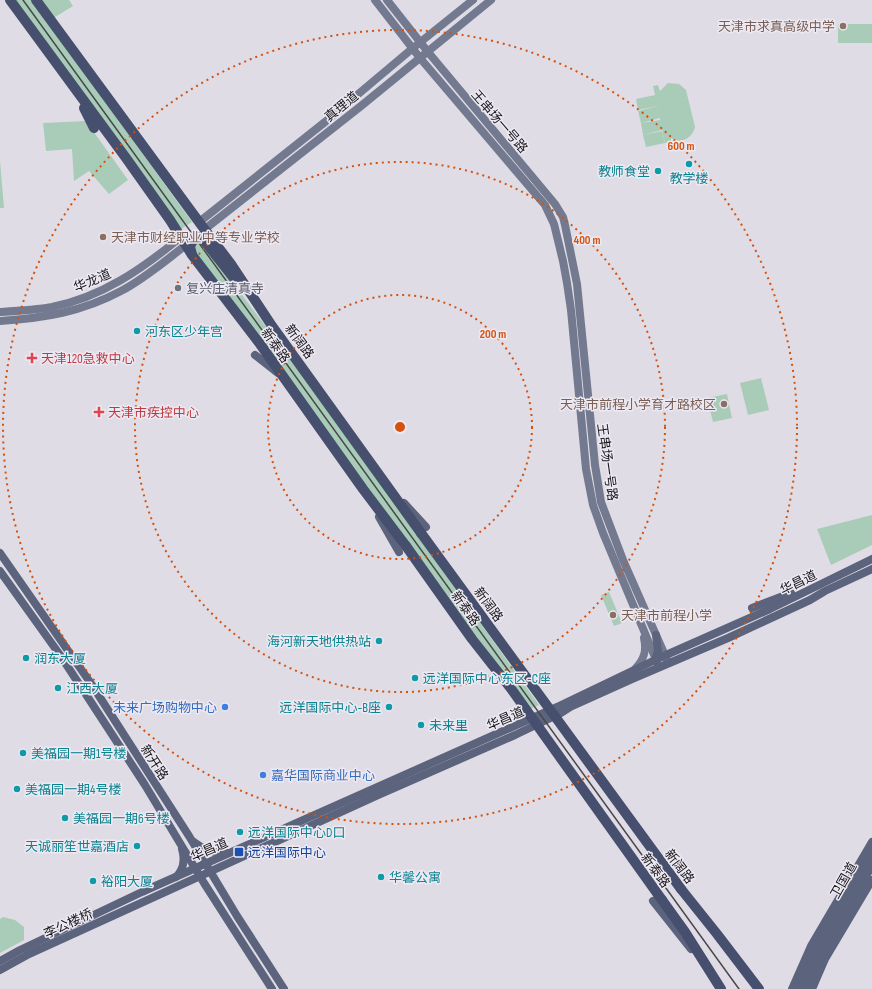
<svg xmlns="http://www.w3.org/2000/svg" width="872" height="989" font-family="'Sofia Sans Condensed','Noto Sans SC',sans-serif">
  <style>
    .green { fill: #a8ccb8 }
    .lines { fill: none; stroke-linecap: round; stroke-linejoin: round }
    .secondary { stroke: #737a90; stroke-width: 8 }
    .primary { stroke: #5b637d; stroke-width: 8 }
    .highway { stroke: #464f6d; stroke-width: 10 }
    .rail { stroke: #49474b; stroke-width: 1.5 }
    .primary-bridge { stroke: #5b637d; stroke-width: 8 }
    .highway-bridge { stroke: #464f6d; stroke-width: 10 }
    .ring { fill: none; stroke: #d3520d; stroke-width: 2; stroke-dasharray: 2 4 }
    .education-dot { fill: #8d6e63; stroke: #ede9f2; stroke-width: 1.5 }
    .culture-dot { fill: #0f9aa8; stroke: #ede9f2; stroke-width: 1.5 }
    .worship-dot { fill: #6b7280; stroke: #ede9f2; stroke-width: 1.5 }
    .health-dot { fill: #e0444e; stroke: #ede9f2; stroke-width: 1.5 }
    .shop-dot { fill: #3f7fe0; stroke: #ede9f2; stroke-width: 1.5 }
    .transit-dot { fill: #1a4fb4; stroke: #ede9f2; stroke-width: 1.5 }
    .labels { text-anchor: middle; stroke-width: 3; stroke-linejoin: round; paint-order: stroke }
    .education-label { font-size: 13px; fill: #785e54; stroke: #ede9f2; text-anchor: end }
    .street-label { font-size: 13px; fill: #18171a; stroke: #ede9f2 }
    .culture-label { font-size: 13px; fill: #0d838f; stroke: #ede9f2; text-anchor: start }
    .worship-label { font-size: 13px; fill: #5b616d; stroke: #ede9f2; text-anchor: start }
    .health-label { font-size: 13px; fill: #be3a42; stroke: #ede9f2; text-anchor: start }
    .shop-label { font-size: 13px; fill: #366cbe; stroke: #ede9f2; text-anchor: end }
    .transit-label { font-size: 13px; fill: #164399; stroke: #ede9f2; text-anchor: start }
    .centre { fill: #d3520d; stroke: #ede9f2; stroke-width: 2 }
    .ring-label { font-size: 12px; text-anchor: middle; font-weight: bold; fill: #d3520d; stroke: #ede9f2; stroke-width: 3; stroke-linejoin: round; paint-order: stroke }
  </style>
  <rect width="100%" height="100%" fill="#e0dce5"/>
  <g class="green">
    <path d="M14 0H69L73 6 47 22 192 222 181 229Z"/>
    <rect x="838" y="24" width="34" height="19"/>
    <path d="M668 83 679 84 686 90 695 127C692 139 681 144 671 138V141L665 143 662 130 643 135 641 123 660 120V118L641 123 638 111 658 106 638 110 636 99 655 95 653 86 658 85 660 91Z"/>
    <path d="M86 121 128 180 109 194 89 171 74 181 72 149 46 151 43 123Z"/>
    <path d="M662 131 665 143 646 147 643 135Z"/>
    <path d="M0 161 4 208H0Z"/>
    <path d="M198 241 204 244 311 387 539 705 530 709 194 253 193 245Z"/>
    <path d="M761 378 769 410 748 415 740 383Z"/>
    <path d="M727 394 732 418 713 422 707 398Z"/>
    <path d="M872 515V545L831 565 817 529Z"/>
    <path d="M609 592 622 623 614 626 601 595Z"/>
    <path d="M3 917 15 920 24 927V940L0 953V919Z"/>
  </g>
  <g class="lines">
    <g class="secondary">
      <path d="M375 0 420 58 545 205 554 224 563 261 567 283 571 310 586 469 593 505 603 533 657 662"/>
      <path d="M387 0 428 52 555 204 563 217 565 225 577 284 595 465 601 502 623 560 668 662"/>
      <path d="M203 219 325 122 413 48 473 0"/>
      <path d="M205 229 361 106 491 0"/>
      <path d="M0 312C17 311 35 310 52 307 102 297 142 269 181 237"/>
      <path d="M0 321C44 318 82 312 121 291 144 279 165 261 186 245"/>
      <path d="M635 669C644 660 647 651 644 638"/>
    </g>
    <g class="primary">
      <path d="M255 355 278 373"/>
      <path d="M404 503 426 527"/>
      <path d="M379 517 399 552"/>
      <path d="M0 553 92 685 189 836 237 916 284 989"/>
      <path d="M0 571 60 655 87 696 145 785 204 883 272 989"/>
      <path d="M752 608 791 593"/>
      <path d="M655 661 658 651 656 635"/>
      <path d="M194 842C204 850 215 854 228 853"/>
      <path d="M176 877C184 869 185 859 182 849"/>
      <path d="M144 891 557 707 657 659 770 609 872 559"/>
      <path d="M653 901 691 949"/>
      <path d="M0 970 29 954 378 795 515 735 561 713 572 706 632 679 728 638 810 600 825 591 872 569"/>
      <path d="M799 986 821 940 872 854"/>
      <path d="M792 989 811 946 872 842"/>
      <path d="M804 989 825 945 872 866"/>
      <path d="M812 989 825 959 872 880"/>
    </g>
    <g class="highway">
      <path d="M10 0 126 158 170 220 192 255 260 344 363 489 406 546"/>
      <path d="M36 0 202 226 231 264 272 326 421 533"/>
      <path d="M84 108 94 128"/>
      <path d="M192 254 190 247 192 242 198 237 202 238 236 281"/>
      <path d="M681 889 717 934 759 989"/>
      <path d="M662 900 685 932 721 989"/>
    </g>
    <path class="rail" d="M23 0 739 989"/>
    <path class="primary-bridge" d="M0 961 20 950 144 891"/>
    <g class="highway-bridge">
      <path d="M421 533 681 889"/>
      <path d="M406 546 472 639 512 690 662 900"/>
    </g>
  </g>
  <g class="ring">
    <circle cx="400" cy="427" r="132"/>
    <circle cx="400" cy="427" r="265"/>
    <circle cx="400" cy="427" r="397"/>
  </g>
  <g class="education-dot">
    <circle cx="843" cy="26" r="4"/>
    <circle cx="103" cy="237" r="4"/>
    <circle cx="724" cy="404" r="4"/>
    <circle cx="613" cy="615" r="4"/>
  </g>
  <g class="culture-dot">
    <circle cx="689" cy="164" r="4"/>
    <circle cx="658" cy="171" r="4"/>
    <circle cx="137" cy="331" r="4"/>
    <circle cx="379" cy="641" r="4"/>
    <circle cx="26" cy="658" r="4"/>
    <circle cx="415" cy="678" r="4"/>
    <circle cx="58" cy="688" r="4"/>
    <circle cx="389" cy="707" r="4"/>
    <circle cx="421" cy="725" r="4"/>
    <circle cx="23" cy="753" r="4"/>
    <circle cx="17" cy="789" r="4"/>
    <circle cx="65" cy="818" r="4"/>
    <circle cx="240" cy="832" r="4"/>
    <circle cx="137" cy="846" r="4"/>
    <circle cx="381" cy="877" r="4"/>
    <circle cx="93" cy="881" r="4"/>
  </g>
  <circle class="worship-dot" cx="178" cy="288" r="4"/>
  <g class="health-dot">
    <path d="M30 352h4v4h4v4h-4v4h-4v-4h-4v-4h4z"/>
    <path d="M97 406h4v4h4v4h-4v4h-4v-4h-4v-4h4z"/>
  </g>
  <g class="shop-dot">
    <circle cx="225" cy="707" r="4"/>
    <circle cx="263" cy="775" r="4"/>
  </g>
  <rect class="transit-dot" x="234" y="847" width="10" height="10" rx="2"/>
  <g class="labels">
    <g class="education-label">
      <text x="835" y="31">天津市求真高级中学</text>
      <text x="111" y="242" text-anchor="start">天津市财经职业中等专业学校</text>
      <text x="716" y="409">天津市前程小学育才路校区</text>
      <text x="621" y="620" text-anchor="start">天津市前程小学</text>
    </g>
    <g class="street-label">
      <text transform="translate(341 106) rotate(-39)" y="5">真理道</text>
      <text transform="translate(500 121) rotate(49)" y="5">王串场一号路</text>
      <text transform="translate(92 280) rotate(-23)" y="5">华龙道</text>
      <text transform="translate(300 341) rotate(54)" y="5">新阔路</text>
      <text transform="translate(276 345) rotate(55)" y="5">新泰路</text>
      <text transform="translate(608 462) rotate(82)" y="5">王串场一号路</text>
      <text transform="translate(798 582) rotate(-26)" y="5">华昌道</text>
      <text transform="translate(489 604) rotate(54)" y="5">新阔路</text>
      <text transform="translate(466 608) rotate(55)" y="5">新泰路</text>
      <text transform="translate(505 718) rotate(-24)" y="5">华昌道</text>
      <text transform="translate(155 762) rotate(57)" y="5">新开路</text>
      <text transform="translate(209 849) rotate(-24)" y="5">华昌道</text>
      <text transform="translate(680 866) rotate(53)" y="5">新阔路</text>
      <text transform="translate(656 870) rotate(54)" y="5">新泰路</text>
      <text transform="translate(843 880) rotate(-60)" y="5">卫国道</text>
      <text transform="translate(68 923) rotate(-25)" y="5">李公楼桥</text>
    </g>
    <g class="culture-label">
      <text x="650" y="176" text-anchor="end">教师食堂</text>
      <text x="689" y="183" text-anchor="middle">教学楼</text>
      <text x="145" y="336">河东区少年宫</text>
      <text x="371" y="646" text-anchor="end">海河新天地供热站</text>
      <text x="34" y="663">润东大厦</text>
      <text x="423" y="683">远洋国际中心东区-C座</text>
      <text x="66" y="693">江西大厦</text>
      <text x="381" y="712" text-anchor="end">远洋国际中心-B座</text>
      <text x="429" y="730">未来里</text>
      <text x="31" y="758">美福园一期1号楼</text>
      <text x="25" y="794">美福园一期4号楼</text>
      <text x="73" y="823">美福园一期6号楼</text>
      <text x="248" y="837">远洋国际中心D口</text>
      <text x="129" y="851" text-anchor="end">天诚丽笙世嘉酒店</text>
      <text x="389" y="882">华馨公寓</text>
      <text x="101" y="886">裕阳大厦</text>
    </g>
    <g class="worship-label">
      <text x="186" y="293">复兴庄清真寺</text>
    </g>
    <g class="health-label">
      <text x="41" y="363">天津120急救中心</text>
      <text x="108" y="417">天津市疾控中心</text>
    </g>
    <g class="shop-label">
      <text x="217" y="712">未来广场购物中心</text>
      <text x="271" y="780" text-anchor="start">嘉华国际商业中心</text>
    </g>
    <g class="transit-label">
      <text x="248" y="857">远洋国际中心</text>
    </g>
  </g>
  <circle cx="400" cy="427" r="6" class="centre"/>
  <g class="ring-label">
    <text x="681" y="150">600 m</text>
    <text x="587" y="244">400 m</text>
    <text x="493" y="338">200 m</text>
  </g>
</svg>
